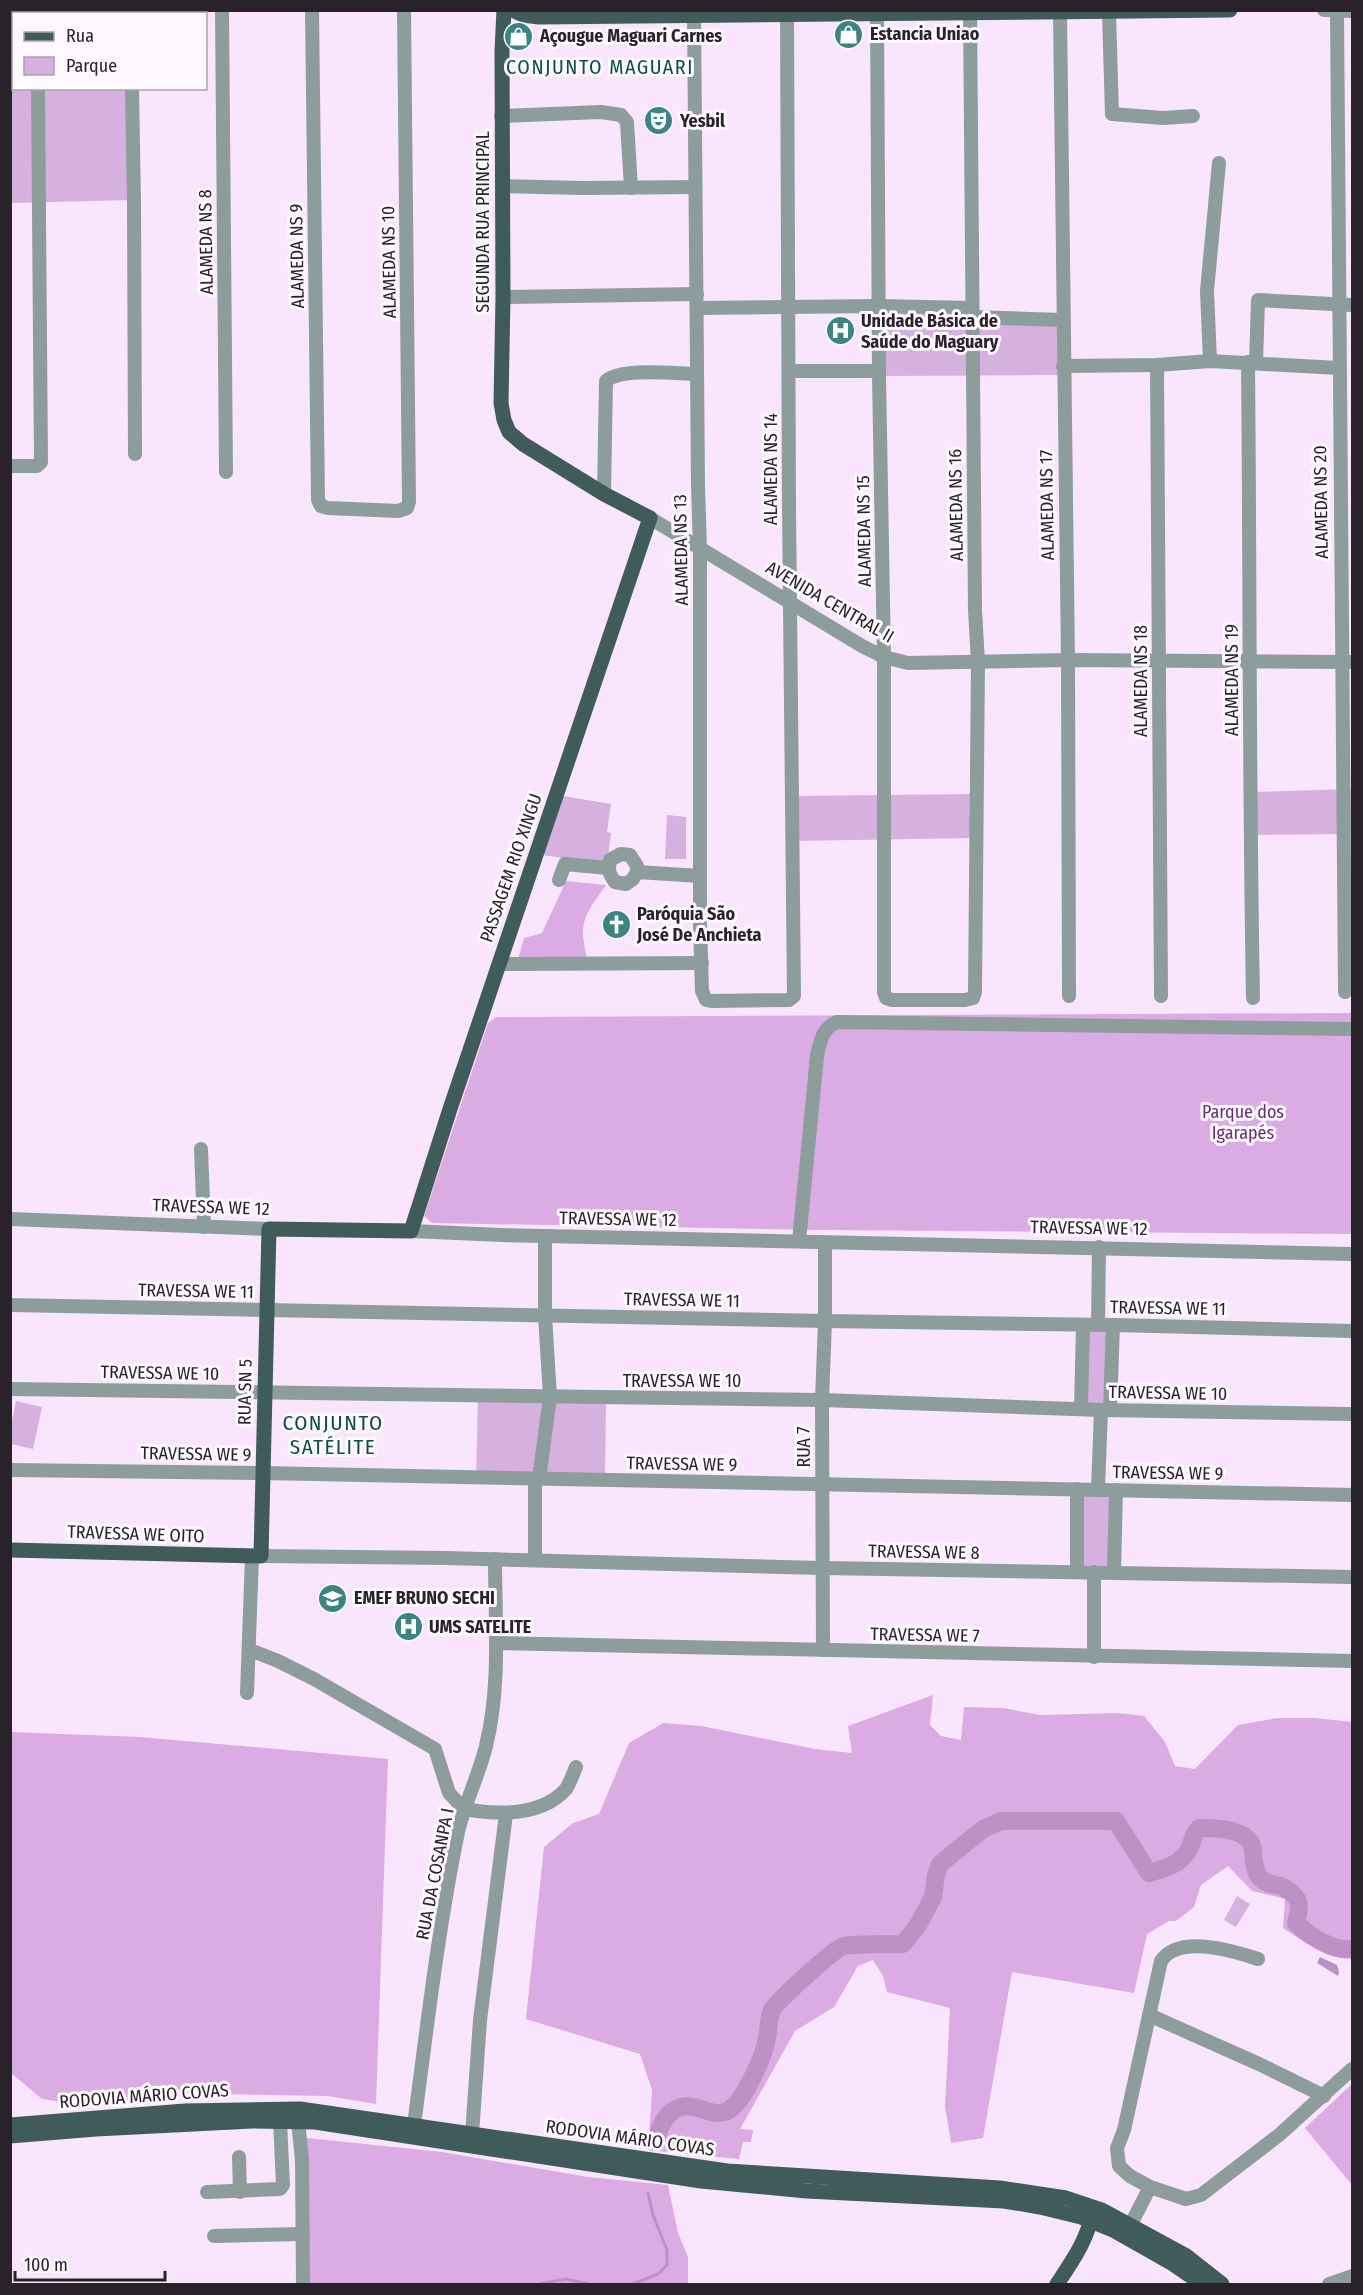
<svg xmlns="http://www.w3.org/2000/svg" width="1363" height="2295" font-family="'Fira Sans Condensed',sans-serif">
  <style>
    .green { fill: #d6b0de }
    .forest { fill: #dbabe3 }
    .water { fill: #bd90c6 }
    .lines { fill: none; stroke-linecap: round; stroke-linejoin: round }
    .stream { stroke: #bd90c6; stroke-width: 3 }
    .river { stroke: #bd90c6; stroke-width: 18 }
    .minor { stroke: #8d9d9c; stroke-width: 14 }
    .major { stroke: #3f5b5a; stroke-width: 15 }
    .labels { text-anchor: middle; stroke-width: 6; stroke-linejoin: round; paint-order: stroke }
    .poi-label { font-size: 18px; font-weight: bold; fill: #29222b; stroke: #fdf9fe; text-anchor: start }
    .street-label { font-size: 18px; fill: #29222b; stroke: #fdf9fe }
    .park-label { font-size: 18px; fill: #672f72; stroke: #fdf9fe }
    .neighbourhood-label { font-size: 20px; letter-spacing: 1.5px; fill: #0c4c4b; stroke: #fdf9fe }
    .quarter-label { font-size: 21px; letter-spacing: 1.5px; fill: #0c4c4b; stroke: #fdf9fe }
  </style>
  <rect width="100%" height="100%" fill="#fae5fe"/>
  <g class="green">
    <path d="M10 69H13L14 88 131 89 132 200 11 203Z"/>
    <path d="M878 308H971V321H1062L1063 375 881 376Z"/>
    <path d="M1352 789V834L1251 835V792Z"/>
    <path d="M975 794 974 838 792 841V796Z"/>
    <path d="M563 796 611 804 607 832 611 833 608 855 603 864 543 855Z"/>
    <path d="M667 815 686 817V859H665Z"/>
    <path d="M1087 1330 1108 1331 1106 1406H1084Z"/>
    <path d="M478 1398 606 1400 605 1482 476 1479Z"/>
    <path d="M16 1401 42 1407 33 1449 11 1444V1426Z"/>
    <path d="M1084 1494 1111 1495 1109 1566 1082 1565Z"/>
    <path d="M1237 1896 1250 1904 1236 1927 1224 1920Z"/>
  </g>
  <g class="forest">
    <path d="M566 881 606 885C583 918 578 922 588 962L518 959 524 938 542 933Z"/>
    <path d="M1352 1013V1234L824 1230 432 1223 424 1216 488 1023 496 1017Z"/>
    <path d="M933 1695 930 1725 941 1736 961 1740 964 1707 1003 1708 1040 1715 1118 1713 1144 1716 1165 1742 1175 1766 1195 1769 1238 1725 1277 1718H1315L1352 1722V1959L1307 1944 1283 1928 1285 1899 1252 1891 1228 1866 1201 1885 1194 1907 1176 1921H1169L1147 1934 1134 1993 1012 1972 983 2138 951 2143 945 2106 950 2008 887 1992 883 1976 873 1960 858 1966 834 2007 795 2031 740 2129 753 2130 751 2142H743L739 2159 648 2150 652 2090 640 2054 526 2019 544 1847 573 1823 599 1814 629 1743 663 1723 701 1726 815 1749 852 1753 848 1726Z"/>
    <path d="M10 1732 140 1737 388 1759 376 2104 327 2096 218 2094 77 2104 42 2099 11 2073Z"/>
    <path d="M1352 2084V2185L1305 2128Z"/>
    <path d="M307 2138 442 2152 588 2177 668 2185 678 2233 688 2257V2283L686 2284H309Z"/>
  </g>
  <path class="water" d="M1320 1957 1337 1965 1339 1972 1338 1976 1317 1963Z"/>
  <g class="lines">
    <g class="stream">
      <path d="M539 2284 566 2279 589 2284"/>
      <path d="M633 2284 658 2274 667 2265V2250L653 2215 648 2193"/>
    </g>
    <path class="river" d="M656 2142C658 2132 661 2122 669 2114 692 2092 713 2126 733 2107 747 2094 764 2056 767 2038 769 2030 768 2018 772 2010 776 2002 835 1948 843 1946 860 1943 886 1945 903 1944L918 1925 933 1897 936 1875 940 1864 983 1829 1001 1821H1116L1149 1873C1166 1868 1180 1865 1189 1849 1193 1841 1192 1835 1199 1828 1216 1828 1252 1828 1253 1851 1254 1860 1254 1871 1260 1878 1267 1885 1273 1884 1281 1886 1285 1887 1285 1889 1289 1891 1303 1901 1299 1908 1296 1923 1310 1936 1333 1952 1352 1949"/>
    <g class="minor">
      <path d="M37 10V14"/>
      <path d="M131 10V14"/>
      <path d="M222 10 226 472"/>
      <path d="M312 10 318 500 321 506 328 508 398 511 407 508 409 502 404 10"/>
      <path d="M694 10 698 485 700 549V925L702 991 706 1000 711 1001 789 1000 794 996 789 508 787 10"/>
      <path d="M877 10 879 376 884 657V992L886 998 892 1000H965L973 998 975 992 978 662 975 610 970 10"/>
      <path d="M1324 10 1352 11"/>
      <path d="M1337 11 1345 992"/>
      <path d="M1060 13 1068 660 1069 996"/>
      <path d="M1109 13 1112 114 1163 118 1193 116"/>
      <path d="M132 88 134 201 135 454"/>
      <path d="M501 116 601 112 621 115 627 122 631 188"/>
      <path d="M502 186 583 188 695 187"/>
      <path d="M503 297 697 294"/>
      <path d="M697 308 878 306 972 308"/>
      <path d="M972 317 1063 320"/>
      <path d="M1210 361 1207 291 1219 163"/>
      <path d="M1248 362C1250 574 1249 786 1253 998"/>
      <path d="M1256 363 1258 300 1352 305"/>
      <path d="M1157 365 1161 996"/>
      <path d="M1063 366 1157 365 1210 361 1338 368"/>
      <path d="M789 371H879"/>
      <path d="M10 466H37L41 462 38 88"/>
      <path d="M604 494 606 381C622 367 676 374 697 374"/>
      <path d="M650 518 862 646 884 657 908 663 1068 660 1352 662"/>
      <path d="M637 872 633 879 626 884 615 882C609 874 608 870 610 860L621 854 630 855 637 866V872L700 876"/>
      <path d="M559 880 565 864 608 868"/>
      <path d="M499 964 702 963"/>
      <path d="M201 1149 204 1227"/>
      <path d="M10 1219 269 1229"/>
      <path d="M411 1231 501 1235 1352 1254"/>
      <path d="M799 1241 817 1056C820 1042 822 1028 837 1022L1352 1029"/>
      <path d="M10 1305 825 1321 1113 1325 1352 1331"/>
      <path d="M1098 1325 1099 1247"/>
      <path d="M10 1389 822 1400 1101 1410 1352 1414"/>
      <path d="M1081 1409 1083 1325"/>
      <path d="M1110 1410 1113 1325"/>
      <path d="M10 1470 263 1473 1352 1495"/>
      <path d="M539 1479 550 1397 545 1315V1236"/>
      <path d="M1098 1489 1101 1410"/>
      <path d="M261 1556 446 1558 822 1568 1352 1577"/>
      <path d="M535 1560V1480"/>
      <path d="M1077 1572V1489"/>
      <path d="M1114 1572 1116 1490"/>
      <path d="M496 1643 1352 1661"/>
      <path d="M250 1650 278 1661 314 1679 435 1749 449 1793 464 1809"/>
      <path d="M823 1650 822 1400 825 1321V1243"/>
      <path d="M1094 1657V1572"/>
      <path d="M247 1693 252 1556"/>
      <path d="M464 1809C498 1815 541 1817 566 1789 570 1783 573 1774 576 1767"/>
      <path d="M1149 2015 1259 2064 1324 2096"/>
      <path d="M298 2121 302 2160 303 2284"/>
      <path d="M414 2125C427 2028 438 1929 458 1832 465 1802 479 1775 486 1746 501 1685 495 1620 495 1559"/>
      <path d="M472 2135 480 2020 506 1814"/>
      <path d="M239 2157 240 2192"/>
      <path d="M1150 2187 1186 2199 1201 2195 1279 2135 1352 2069"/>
      <path d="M207 2192 280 2189 283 2185 280 2121"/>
      <path d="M1131 2224 1150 2187 1130 2176 1119 2166 1117 2148 1124 2130 1161 1961C1179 1934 1234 1951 1258 1959"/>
      <path d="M214 2236 303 2234"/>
      <path d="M1329 2284 1352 2276"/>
    </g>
    <g class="major">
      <path d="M512 10 523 15 539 17 1230 10"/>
      <path d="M10 1550 261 1556 269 1229 411 1231 450 1109 650 518 604 494 523 444 509 432 504 420 501 403 503 297 502 50 504 10"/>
      <path d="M10 2125 185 2111 300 2109 727 2171 1000 2188 1066 2198 1102 2210 1185 2255 1222 2284"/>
      <path d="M10 2136 96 2129 252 2121 315 2122 701 2181 807 2191 1004 2201 1040 2207 1081 2217 1113 2230 1173 2264 1202 2284"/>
      <path d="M1057 2284C1073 2260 1088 2239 1093 2210"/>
    </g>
  </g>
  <defs>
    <symbol id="shop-disc" viewBox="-11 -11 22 22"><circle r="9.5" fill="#3c8483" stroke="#fdf9fe"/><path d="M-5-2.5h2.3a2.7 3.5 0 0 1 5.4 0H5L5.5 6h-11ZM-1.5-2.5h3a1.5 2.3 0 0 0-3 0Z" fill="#fff"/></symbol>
    <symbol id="theatre-disc" viewBox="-11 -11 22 22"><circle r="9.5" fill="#3c8483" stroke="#fdf9fe"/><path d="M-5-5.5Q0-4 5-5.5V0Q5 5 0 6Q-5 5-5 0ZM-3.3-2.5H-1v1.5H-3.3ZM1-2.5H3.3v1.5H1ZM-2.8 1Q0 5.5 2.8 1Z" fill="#fff"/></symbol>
    <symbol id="hospital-disc" viewBox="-11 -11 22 22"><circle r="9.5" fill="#3c8483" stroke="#fdf9fe"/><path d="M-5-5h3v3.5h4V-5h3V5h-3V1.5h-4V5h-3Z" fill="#fff"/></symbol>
    <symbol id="church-disc" viewBox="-11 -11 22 22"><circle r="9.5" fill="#3c8483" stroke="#fdf9fe"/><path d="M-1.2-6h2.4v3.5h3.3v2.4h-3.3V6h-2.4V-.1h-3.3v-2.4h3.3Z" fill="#fff"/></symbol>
    <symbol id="school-disc" viewBox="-11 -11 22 22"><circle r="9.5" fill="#3c8483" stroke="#fdf9fe"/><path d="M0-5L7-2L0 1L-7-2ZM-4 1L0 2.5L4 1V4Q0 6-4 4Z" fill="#fff"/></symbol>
  </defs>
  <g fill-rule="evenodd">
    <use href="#shop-disc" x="832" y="18" width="33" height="33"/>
    <use href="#shop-disc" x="502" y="20" width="33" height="33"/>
    <use href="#theatre-disc" x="642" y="104" width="33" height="33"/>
    <use href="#hospital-disc" x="824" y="314" width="33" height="33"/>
    <use href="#church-disc" x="600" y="908" width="33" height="33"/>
    <use href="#school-disc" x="316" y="1582" width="33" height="33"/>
    <use href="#hospital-disc" x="392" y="1610" width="33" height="33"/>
  </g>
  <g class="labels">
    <g class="poi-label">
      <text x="870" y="40">Estancia Uniao</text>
      <text x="540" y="42">Açougue Maguari Carnes</text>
      <text x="680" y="127">Yesbil</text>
      <text x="861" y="327">Unidade Básica de<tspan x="861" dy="21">Saúde do Maguary</tspan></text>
      <text x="637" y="920">Paróquia São<tspan x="637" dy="21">José De Anchieta</tspan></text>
      <text x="354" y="1604">EMEF BRUNO SECHI</text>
      <text x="429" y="1633">UMS SATELITE</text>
    </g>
    <g class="street-label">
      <text transform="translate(483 222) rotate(-90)" y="6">SEGUNDA RUA PRINCIPAL</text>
      <text transform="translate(206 242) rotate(-91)" y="6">ALAMEDA NS 8</text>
      <text transform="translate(297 256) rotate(-91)" y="6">ALAMEDA NS 9</text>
      <text transform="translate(389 262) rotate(-91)" y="6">ALAMEDA NS 10</text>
      <text transform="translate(771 469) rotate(-90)" y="6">ALAMEDA NS 14</text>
      <text transform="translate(1321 502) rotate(-91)" y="6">ALAMEDA NS 20</text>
      <text transform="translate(956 505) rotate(-91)" y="6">ALAMEDA NS 16</text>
      <text transform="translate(1047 505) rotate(-91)" y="6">ALAMEDA NS 17</text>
      <text transform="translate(864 531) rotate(-91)" y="6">ALAMEDA NS 15</text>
      <text transform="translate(681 550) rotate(-91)" y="6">ALAMEDA NS 13</text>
      <text transform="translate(830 602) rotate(30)" y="6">AVENIDA CENTRAL II</text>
      <text transform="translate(1232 680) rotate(-90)" y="6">ALAMEDA NS 19</text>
      <text transform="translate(1141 681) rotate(-90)" y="6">ALAMEDA NS 18</text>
      <text transform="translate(511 868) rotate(-71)" y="6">PASSAGEM RIO XINGU</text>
      <text transform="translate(211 1207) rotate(2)" y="6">TRAVESSA WE 12</text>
      <text transform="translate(618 1219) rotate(1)" y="6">TRAVESSA WE 12</text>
      <text transform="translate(1089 1228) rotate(1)" y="6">TRAVESSA WE 12</text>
      <text transform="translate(196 1291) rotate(1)" y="6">TRAVESSA WE 11</text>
      <text transform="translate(682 1300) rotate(1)" y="6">TRAVESSA WE 11</text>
      <text transform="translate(1168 1308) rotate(1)" y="6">TRAVESSA WE 11</text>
      <text transform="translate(160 1373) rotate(1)" y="6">TRAVESSA WE 10</text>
      <text x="682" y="1387">TRAVESSA WE 10</text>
      <text transform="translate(245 1392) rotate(-89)" y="6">RUA SN 5</text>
      <text transform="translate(1168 1393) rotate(1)" y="6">TRAVESSA WE 10</text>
      <text transform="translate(804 1447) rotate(-90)" y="6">RUA 7</text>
      <text transform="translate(196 1454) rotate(1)" y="6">TRAVESSA WE 9</text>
      <text transform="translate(682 1464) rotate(1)" y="6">TRAVESSA WE 9</text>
      <text transform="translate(1168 1473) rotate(1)" y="6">TRAVESSA WE 9</text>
      <text transform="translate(136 1534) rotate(2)" y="6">TRAVESSA WE OITO</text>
      <text transform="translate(924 1552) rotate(1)" y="6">TRAVESSA WE 8</text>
      <text transform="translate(925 1635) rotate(1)" y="6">TRAVESSA WE 7</text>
      <text transform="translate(435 1874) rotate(-79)" y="6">RUA DA COSANPA I</text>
      <text transform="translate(144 2096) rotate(-4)" y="6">RODOVIA MÁRIO COVAS</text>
      <text transform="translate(630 2138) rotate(8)" y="6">RODOVIA MÁRIO COVAS</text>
    </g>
    <g class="park-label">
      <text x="1243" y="1118">Parque dos<tspan x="1243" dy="21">Igarapés</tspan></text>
    </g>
    <g class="neighbourhood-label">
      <text x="600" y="74">CONJUNTO MAGUARI</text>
    </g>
    <g class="quarter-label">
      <text x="333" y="1430">CONJUNTO<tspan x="333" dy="24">SATÉLITE</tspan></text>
    </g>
  </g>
  <rect width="1363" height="2295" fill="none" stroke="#29222b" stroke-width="24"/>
  <rect x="12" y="12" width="195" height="78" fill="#fdf9fe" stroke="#a8a3aa" stroke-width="1.5"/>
  <rect x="24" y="32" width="30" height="9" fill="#3f5b5a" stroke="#a8a3aa" stroke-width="1.5"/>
  <text x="66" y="42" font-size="18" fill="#29222b">Rua</text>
  <rect x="24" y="57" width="30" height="18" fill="#d6b0de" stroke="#a8a3aa" stroke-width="1.5"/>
  <text x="66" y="72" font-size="18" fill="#29222b">Parque</text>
  <path d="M15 2271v9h150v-9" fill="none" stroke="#29222b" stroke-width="3"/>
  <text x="24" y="2271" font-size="18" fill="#29222b" stroke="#fdf9fe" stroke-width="4.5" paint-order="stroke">100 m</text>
</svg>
